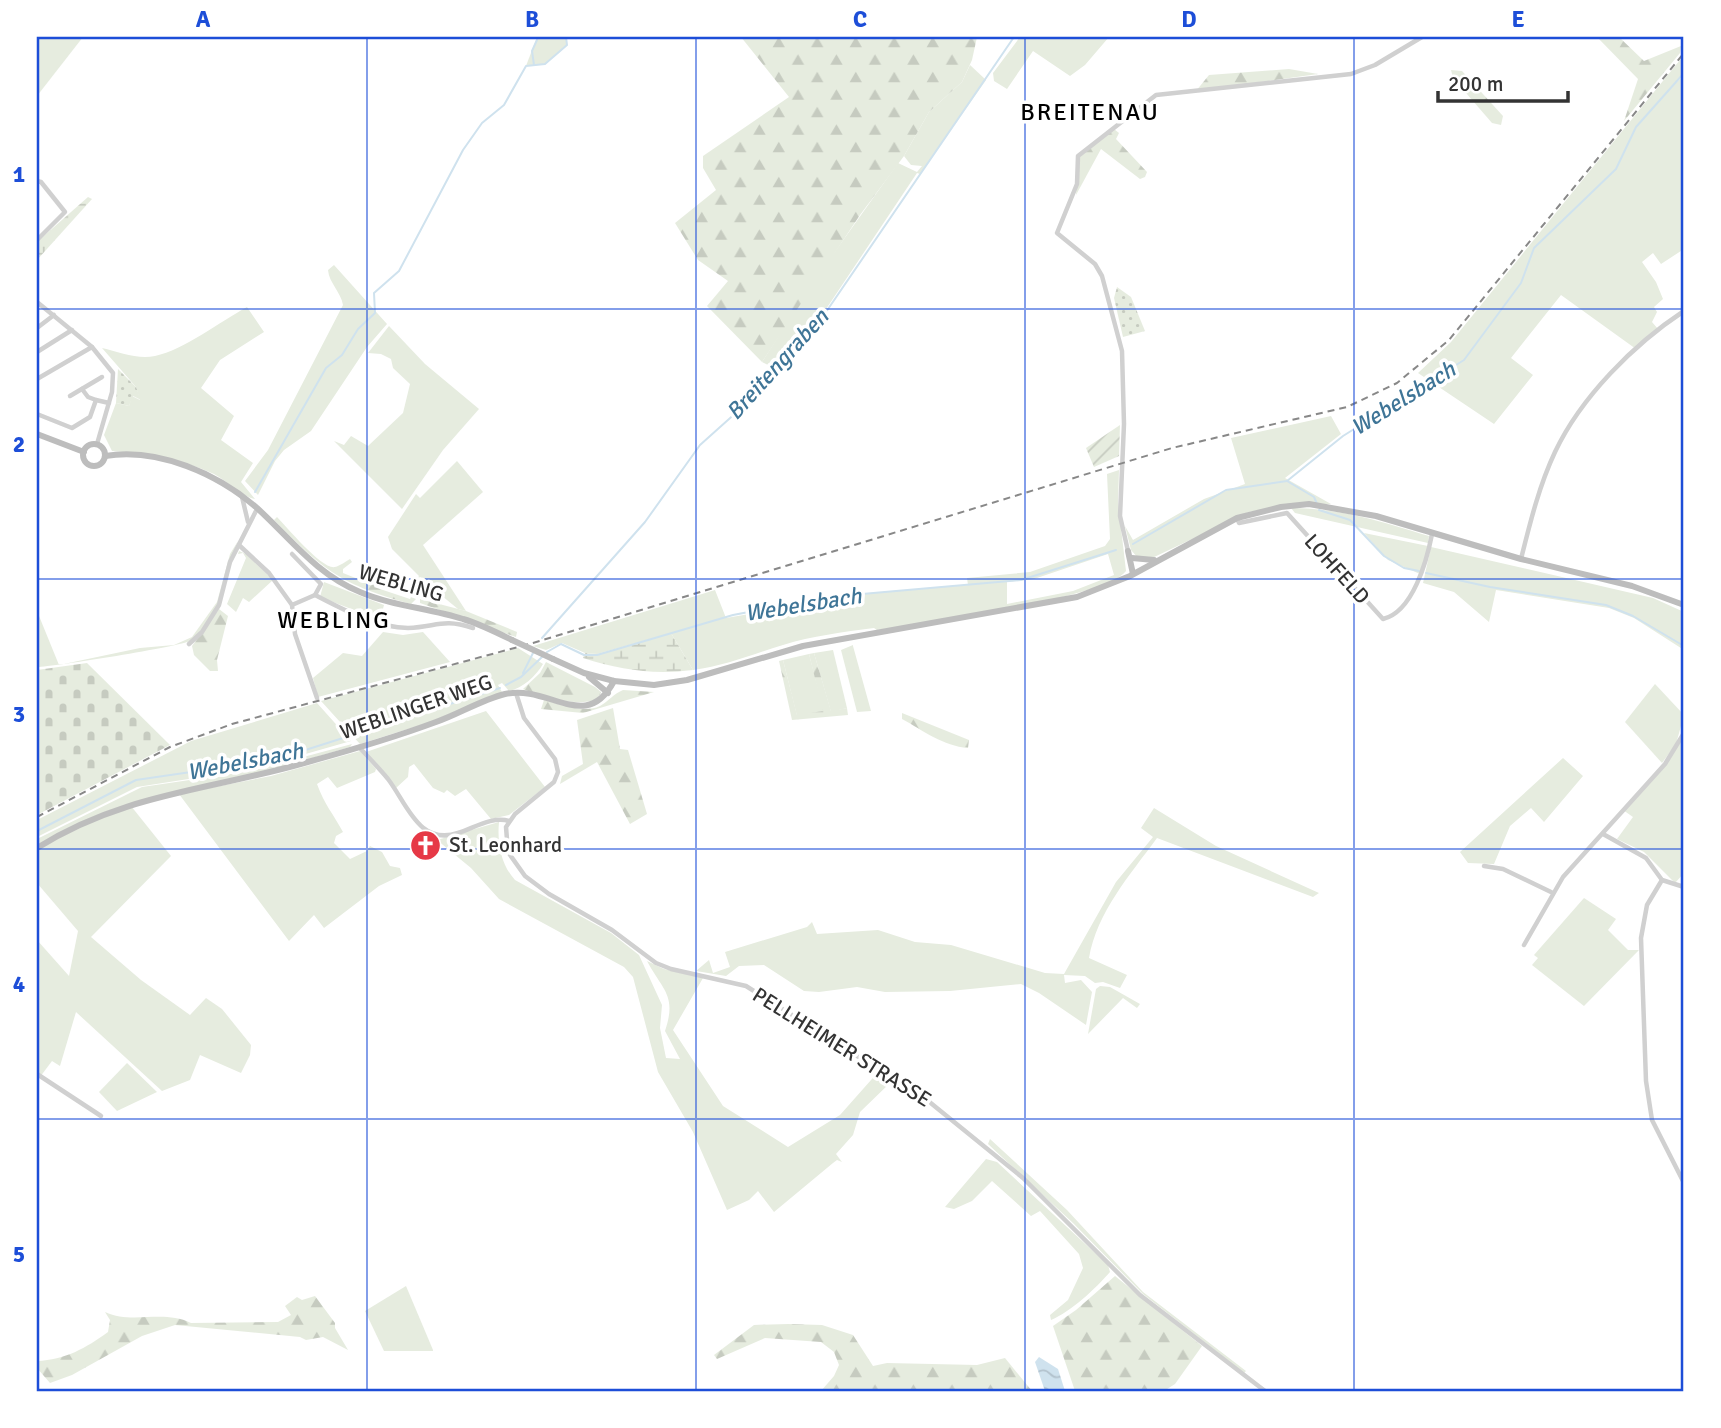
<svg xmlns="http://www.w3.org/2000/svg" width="1721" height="1428" font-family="Signika,sans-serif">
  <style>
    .grass { fill: #e6ecdf; fill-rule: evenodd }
    .forest { fill: url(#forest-firs) }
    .wetland { fill: url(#wetland-marsh) }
    .cemetery { fill: url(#cemetery-stones) }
    .park { fill: url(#park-dots) }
    .garden { fill: url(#garden-furrows) }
    .water { fill: url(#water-waves) }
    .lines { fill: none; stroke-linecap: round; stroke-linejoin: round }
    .stream { stroke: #cfe2ee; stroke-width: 2 }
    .street { stroke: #d0d0d0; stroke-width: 4.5 }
    .secondary { stroke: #bdbdbd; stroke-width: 6 }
    .rail { stroke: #888; stroke-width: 2; stroke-dasharray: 7 5; stroke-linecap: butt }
    .secondary-bridge { stroke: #bdbdbd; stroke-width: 6 }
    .grid { fill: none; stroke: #1d4ed8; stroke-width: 2; stroke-opacity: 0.55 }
    .labels { text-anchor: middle; stroke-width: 7; stroke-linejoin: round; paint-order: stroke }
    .street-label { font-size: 21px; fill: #333; stroke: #fff }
    .poi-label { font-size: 21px; fill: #333; stroke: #fff; text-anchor: start }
    .water-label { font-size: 23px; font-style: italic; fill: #3f7597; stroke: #fff }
    .quarter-label { font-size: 24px; letter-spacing: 2px; fill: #000; stroke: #fff }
    .neatline { fill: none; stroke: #1d4ed8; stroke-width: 2.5 }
    .grid-label { font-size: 23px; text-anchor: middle; font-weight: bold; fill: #1d4ed8 }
  </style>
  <defs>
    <pattern id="forest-firs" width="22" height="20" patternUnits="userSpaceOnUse" patternTransform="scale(1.75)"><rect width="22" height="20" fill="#e6ecdf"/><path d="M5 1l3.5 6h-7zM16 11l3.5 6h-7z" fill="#c6cbc0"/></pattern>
    <pattern id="wetland-marsh" width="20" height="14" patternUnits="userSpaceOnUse" patternTransform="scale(1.75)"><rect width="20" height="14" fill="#e6ecdf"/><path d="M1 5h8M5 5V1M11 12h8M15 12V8" fill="none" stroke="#c6cbc0"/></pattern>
    <pattern id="cemetery-stones" width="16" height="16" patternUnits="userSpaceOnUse" patternTransform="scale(1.75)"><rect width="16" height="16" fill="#e6ecdf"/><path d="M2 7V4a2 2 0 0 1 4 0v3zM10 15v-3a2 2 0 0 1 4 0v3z" fill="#c6cbc0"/></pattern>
    <pattern id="park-dots" width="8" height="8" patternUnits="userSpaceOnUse" patternTransform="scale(1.75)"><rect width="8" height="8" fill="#e6ecdf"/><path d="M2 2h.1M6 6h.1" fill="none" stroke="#c6cbc0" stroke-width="1.8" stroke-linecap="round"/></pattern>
    <pattern id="garden-furrows" width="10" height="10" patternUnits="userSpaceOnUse" patternTransform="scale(1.75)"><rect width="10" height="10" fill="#e6ecdf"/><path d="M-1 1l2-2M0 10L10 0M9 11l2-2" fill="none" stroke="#c6cbc0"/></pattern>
    <pattern id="water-waves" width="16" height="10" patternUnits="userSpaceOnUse" patternTransform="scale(1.75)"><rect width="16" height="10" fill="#cfe2ee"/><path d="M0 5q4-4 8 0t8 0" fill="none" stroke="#b2c2cd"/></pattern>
  </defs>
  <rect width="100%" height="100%" fill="#fff"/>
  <g class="grass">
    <path d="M37 37H83L37 96Z"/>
    <path d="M537 37H566L567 45 545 64 526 66Z"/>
    <path d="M1020 37H1109L1085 65 1070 76 1033 51 1007 89 994 81 993 73Z"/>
    <path d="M1684 55V73L1675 84 1684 75V249L1661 264 1653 253 1642 262 1656 282 1663 299 1654 307 1657 312 1652 322 1658 329 1636 349 1561 295 1511 358 1533 375 1494 424 1418 373 1451 342Z"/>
    <path d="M970 65 986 80 920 174 917 173 812 330 774 368 762 362 812 284 898 163 917 172 922 166 911 165 904 156 929 112 962 82Z"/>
    <path d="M334 265 387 324 367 347 311 431 284 450 275 461 258 495 245 481 268 450 343 305C341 292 329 283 328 270Z"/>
    <path d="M247 307 264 332 220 360 201 388 234 416 221 440 253 463 241 482 255 499C243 497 227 481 214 474 181 459 148 454 112 451L104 435 116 403 129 406 132 396 140 400 136 387 102 348C119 352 138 360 155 356 184 350 221 321 247 307Z"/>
    <path d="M389 326 425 364 479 409 443 450 402 509 334 441 344 445 351 436 368 446 403 413 410 384 393 368 391 359 381 354 368 353Z"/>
    <path d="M1331 416 1341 434 1285 478 1331 504H1289L1249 512 1150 559 1138 558 1131 550 1125 526 1133 540 1204 499 1245 484 1231 438Z"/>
    <path d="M457 461 483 492 423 545 466 611 458 609 425 582 419 594 417 579 419 576 392 549 388 537 416 494 420 498Z"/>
    <path d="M1119 470 1118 502 1126 571C1105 599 920 623 877 630L874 628C843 632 812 636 783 645 753 654 725 666 693 670L671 633 597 654 585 653 562 643 546 650 533 646 715 590 726 618 872 593 968 585 967 578 1030 572 1105 546 1110 539 1107 474ZM1108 554 1114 575 1073 591 1007 604V582L1034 579Z"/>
    <path d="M1291 508C1341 508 1382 522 1429 536L1428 543 1295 513Z"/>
    <path d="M1364 533 1428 546 1420 574 1388 560Z"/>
    <path d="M238 541C228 562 228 586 216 607 210 618 201 633 190 641 182 646 53 667 37 667V611L59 665 140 648 174 645 192 637 217 602 230 554Z"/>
    <path d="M1431 547 1653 598 1684 612V650L1634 618 1609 608 1496 590 1489 622 1454 592 1423 583Z"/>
    <path d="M239 551 246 554 273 580 249 602 243 598 236 612 227 604 246 558 243 553 238 554Z"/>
    <path d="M324 582 384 605 380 620 320 597Z"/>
    <path d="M383 632 403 635 423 632 450 662 318 697 313 678 343 653 362 656Z"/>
    <path d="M853 645V646L871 711 857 712 841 650Z"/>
    <path d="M518 648 543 664C536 676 523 688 509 691L502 683 498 685 502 692 430 722 360 744 321 701Z"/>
    <path d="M833 650 847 708 831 712 814 653Z"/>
    <path d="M809 654 824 711 797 716 783 660Z"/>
    <path d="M1655 684 1684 715 1676 744 1662 763 1625 722Z"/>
    <path d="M317 703 351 741 253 769 137 787 37 837V820L191 741Z"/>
    <path d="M486 711 545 787 509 815 491 819 466 789 455 796 447 790 444 793 433 788 414 764 409 767 408 777 396 788 366 752Z"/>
    <path d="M1684 737V873L1675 883 1644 852 1617 839 1633 817 1623 810 1664 766Z"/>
    <path d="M352 744 350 747C322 755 294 764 266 771 185 790 108 800 37 846V839L142 787 251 771Z"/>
    <path d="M360 751 376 769 375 772 337 788 328 777 317 784C324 804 334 815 343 832L336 836 334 843 350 859 367 851 370 846 382 852 390 866 400 868 402 875 379 886 324 928 314 915 289 941 179 794 271 776Z"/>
    <path d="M1563 758 1583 776 1544 822 1531 808 1510 826 1494 864 1468 863 1460 852Z"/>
    <path d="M131 806 171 856 91 937 141 980 190 1015 206 998 222 1009 251 1045 250 1055 241 1073 200 1055 190 1080 162 1091 76 1012 60 1066 52 1061 40 1077 37 1075V940L69 976 78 931 37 883V851L72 830Z"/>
    <path d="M1154 808 1216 846 1319 893 1313 897 1157 838C1130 875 1097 912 1089 958L1127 975 1120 988 1103 982 1095 983 1085 976 1064 975 1065 983 1081 980 1092 992 1086 1025 1039 993 1021 984 950 991 885 992 857 987 819 992 804 991 764 965 739 966 726 976 696 971 709 960 713 973 730 967 725 952 807 927 812 922 817 934 878 930 915 942 951 945 1045 973 1064 974 1116 882 1153 837 1141 828Z"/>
    <path d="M499 822C497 843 501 865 515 880L611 933 639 955 662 1005 660 1028 666 1058 680 1059 665 1031C677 995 663 991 647 961L664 969 703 978 673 1030 723 1106 788 1147 840 1115 879 1071 890 1078V1083L860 1112 853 1135 836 1154 842 1162 837 1160 833 1163 774 1212 758 1191 749 1200 727 1210 693 1132 658 1072 633 977 624 967 499 899 471 868 437 840Z"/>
    <path d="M1584 898 1616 919 1608 930 1628 950H1639L1584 1006 1532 965 1538 958 1534 955Z"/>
    <path d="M1100 986 1110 987 1140 1004 1137 1008 1123 998 1088 1034 1096 989Z"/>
    <path d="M127 1063 157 1092 117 1111 99 1092Z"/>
    <path d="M990 1139 1067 1210 1143 1292 1246 1371 1244 1373 1143 1294 1073 1223 988 1144Z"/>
    <path d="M986 1159 997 1162 1108 1265 1110 1272C1095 1289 1072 1311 1051 1320L1050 1315 1068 1300 1083 1268 1079 1254 1040 1211 1031 1216 992 1181 972 1201 954 1209 945 1207Z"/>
    <path d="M406 1286 433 1350V1351H384L365 1311Z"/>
  </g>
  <g class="forest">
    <path d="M741 37H977L972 60 962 82 929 112 904 156 860 215 762 362 707 306 728 281 698 260 675 223 716 190 703 168V156L789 97Z"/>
    <path d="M1597 37H1619L1644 61 1681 46 1680 53 1624 121 1638 79Z"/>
    <path d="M1289 69 1318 74 1196 91 1209 75Z"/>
    <path d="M1451 70 1462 71 1503 116 1501 125 1492 123 1453 78Z"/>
    <path d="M1114 129 1119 133 1116 139 1147 172 1145 177 1140 179 1101 149 1076 195 1079 157Z"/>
    <path d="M277 517C287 527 322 570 335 567 340 566 346 561 350 559L352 562 343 569V573L363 581 372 574 378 582 374 587 410 599 411 597 416 599 411 604C342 585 324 571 274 520Z"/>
    <path d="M420 599 466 611 517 632 516 637 420 603Z"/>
    <path d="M219 609 228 616 217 660 218 671H210L194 655 192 646Z"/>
    <path d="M814 653 831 711 847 708 848 715 792 720 779 661 783 660 797 715 823 711 809 654Z"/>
    <path d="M546 662 595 687 601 692C596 713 538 696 523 689L540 673Z"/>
    <path d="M623 690 654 692 583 713 541 709 544 700C561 704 583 714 600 706 609 701 613 694 623 690Z"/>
    <path d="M613 708 620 749 628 750 647 814 630 824 597 762 560 784 562 776 583 764 577 720Z"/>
    <path d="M902 713 969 740 968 748C943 746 924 731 902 719Z"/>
    <path d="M1115 1276 1202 1346 1175 1384 1164 1391H1075L1053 1326 1076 1310Z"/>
    <path d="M315 1296 335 1323V1328L348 1350 323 1337 306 1340 300 1337 175 1325 142 1336 72 1375 50 1383 37 1368V1361C65 1360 86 1348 108 1332L110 1320 105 1312C133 1325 162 1309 191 1323L278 1322 291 1315 285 1306 297 1297 302 1300Z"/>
    <path d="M788 1324 822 1325 853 1335 873 1366 887 1363 977 1365 1005 1358 1032 1391H821L834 1376 839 1365 834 1352 821 1342 765 1338 717 1359 714 1355 754 1325Z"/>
  </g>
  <g class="wetland">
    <path d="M88 197 92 199 37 260V242Z"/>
    <path d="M671 633 693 670C653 675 621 670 583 658L585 653 597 654Z"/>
  </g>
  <path class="cemetery" d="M87 663 170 745 37 815V670Z"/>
  <g class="park">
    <path d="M1117 287 1131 297 1145 331 1123 337 1114 298Z"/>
    <path d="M118 369 136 387 141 400 133 396 129 406 116 403Z"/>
  </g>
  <path class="garden" d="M1120 425 1119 456 1094 467 1086 448Z"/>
  <path class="water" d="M1039 1357 1058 1369 1065 1391H1045L1035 1362Z"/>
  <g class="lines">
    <g class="stream">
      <path d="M534 65 532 51 537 40"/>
      <path d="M1287 481 1314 497 1317 504"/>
      <path d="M255 492 326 368 342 355 358 329 375 313 374 293 399 271 463 150 482 123 504 105 526 66 545 64 567 45 566 37"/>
      <path d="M1319 510 1350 520 1384 556 1404 568 1419 571"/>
      <path d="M1133 544 1226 490 1287 481 1343 436 1464 360 1521 283 1534 248 1616 169 1636 127 1684 73"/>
      <path d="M1426 573 1490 587 1606 605 1633 616 1684 646"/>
      <path d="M542 638 645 522 700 445 748 402 765 378 813 331 1014 37"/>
      <path d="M547 652 561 644 584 655H597L733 615 828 597 1021 580 1116 550"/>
      <path d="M523 673 533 653"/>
      <path d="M506 685 521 677 543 656"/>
      <path d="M37 831 136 780 274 760 500 688"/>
    </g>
    <g class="street">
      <path d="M37 181 41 182 65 212 37 240"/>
      <path d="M37 302 92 347 113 373 112 392 97 444"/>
      <path d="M37 328 54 315"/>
      <path d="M37 352 72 330"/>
      <path d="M37 379 92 347"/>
      <path d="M82 389 88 397 96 400"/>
      <path d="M70 396 102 377"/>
      <path d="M37 414 72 428 90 417 96 400 109 403"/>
      <path d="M242 497 248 522"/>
      <path d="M1237 518 1239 523 1287 513 1383 619C1413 612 1427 560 1432 534"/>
      <path d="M240 546 269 573 292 605 295 634 317 698"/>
      <path d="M1128 551 1120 516 1124 424 1122 351 1102 276 1095 264 1057 233 1077 184 1078 156 1156 95 1351 74 1375 65 1422 37"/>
      <path d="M292 554 321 584 315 595 292 605"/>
      <path d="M1521 559C1530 523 1539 486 1555 452 1581 397 1634 344 1684 311"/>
      <path d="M315 595C342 609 377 628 408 628 437 627 442 618 473 628"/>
      <path d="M189 644 202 632 219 605 230 562 257 509"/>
      <path d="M516 693 524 718 555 759 558 772 554 782 515 814 506 827 508 852 525 876 549 894 612 930 656 963 671 969 746 986 927 1100 1023 1178 1140 1295 1265 1391"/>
      <path d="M359 747C369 758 379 768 388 779 407 804 419 846 458 833 474 828 492 816 509 821"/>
      <path d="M1603 834 1646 858 1662 880 1684 887"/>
      <path d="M1484 866 1503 869 1551 892"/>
      <path d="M1662 880 1647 905 1641 938 1646 1081 1652 1120 1684 1183"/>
      <path d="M1524 945 1563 877 1665 764 1684 733"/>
      <path d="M37 1074 101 1116"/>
    </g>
    <g class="secondary">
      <path d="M37 434 84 452"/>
      <circle cx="94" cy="455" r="11"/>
      <path d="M105 456C158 447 218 474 257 508 291 539 316 574 360 592 392 606 429 608 463 619 480 624 496 632 512 640"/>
      <path d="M1128 551 1133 574"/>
      <path d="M1132 558 1154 560"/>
      <path d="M553 659 584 673 614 681 654 685 687 680 803 646 1077 597 1130 576 1237 518 1281 507 1309 504 1376 516 1521 559 1632 586 1684 605"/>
      <path d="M589 677 608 693"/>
      <path d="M37 848C122 794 210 790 304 763 348 751 393 738 436 722 459 714 481 700 505 694 549 684 586 734 614 681"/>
    </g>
    <path class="rail" d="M37 817 170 747 232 724 533 643 1172 448 1347 407 1397 383 1449 340 1684 53"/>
    <path class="secondary-bridge" d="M512 640 553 659"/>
  </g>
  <path class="grid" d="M367 37V1391M696 37V1391M1025 37V1391M1354 37V1391M37 309H1684M37 579H1684M37 849H1684M37 1119H1684"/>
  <defs>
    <symbol id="church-disc" viewBox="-11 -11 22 22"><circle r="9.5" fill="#e63946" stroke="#fff"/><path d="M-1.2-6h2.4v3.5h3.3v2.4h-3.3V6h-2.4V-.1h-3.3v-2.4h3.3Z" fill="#fff"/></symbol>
  </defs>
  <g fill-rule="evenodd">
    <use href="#church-disc" x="408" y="828" width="35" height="35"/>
  </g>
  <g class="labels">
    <g class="street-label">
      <text transform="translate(1337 569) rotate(48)" y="7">LOHFELD</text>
      <text transform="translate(401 583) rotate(16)" y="7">WEBLING</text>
      <text transform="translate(416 707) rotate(-19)" y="7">WEBLINGER WEG</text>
      <text transform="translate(842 1047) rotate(32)" y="7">PELLHEIMER STRASSE</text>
    </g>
    <g class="poi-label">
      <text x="449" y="852">St. Leonhard</text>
    </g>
    <g class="water-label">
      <text transform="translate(777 364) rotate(-48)" y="8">Breitengraben</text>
      <text transform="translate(1403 398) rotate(-32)" y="8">Webelsbach</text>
      <text transform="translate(803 604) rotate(-9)" y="8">Webelsbach</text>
      <text transform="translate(245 761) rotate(-11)" y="8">Webelsbach</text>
    </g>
    <g class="quarter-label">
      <text x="1090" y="120">BREITENAU</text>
      <text x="334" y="628">WEBLING</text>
    </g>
  </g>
  <rect width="1721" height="1428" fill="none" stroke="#ffffff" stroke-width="77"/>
  <path d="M1438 91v10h130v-10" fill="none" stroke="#333333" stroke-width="3.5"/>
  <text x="1448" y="91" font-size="21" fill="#333333" stroke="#ffffff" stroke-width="5" paint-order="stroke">200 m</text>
  <rect x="38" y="38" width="1644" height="1352" class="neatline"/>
  <g class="grid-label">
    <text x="203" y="27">A</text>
    <text x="532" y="27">B</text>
    <text x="860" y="27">C</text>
    <text x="1189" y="27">D</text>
    <text x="1518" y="27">E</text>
    <text x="19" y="182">1</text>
    <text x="19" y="452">2</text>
    <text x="19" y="722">3</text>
    <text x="19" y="992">4</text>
    <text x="19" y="1262">5</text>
  </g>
</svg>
